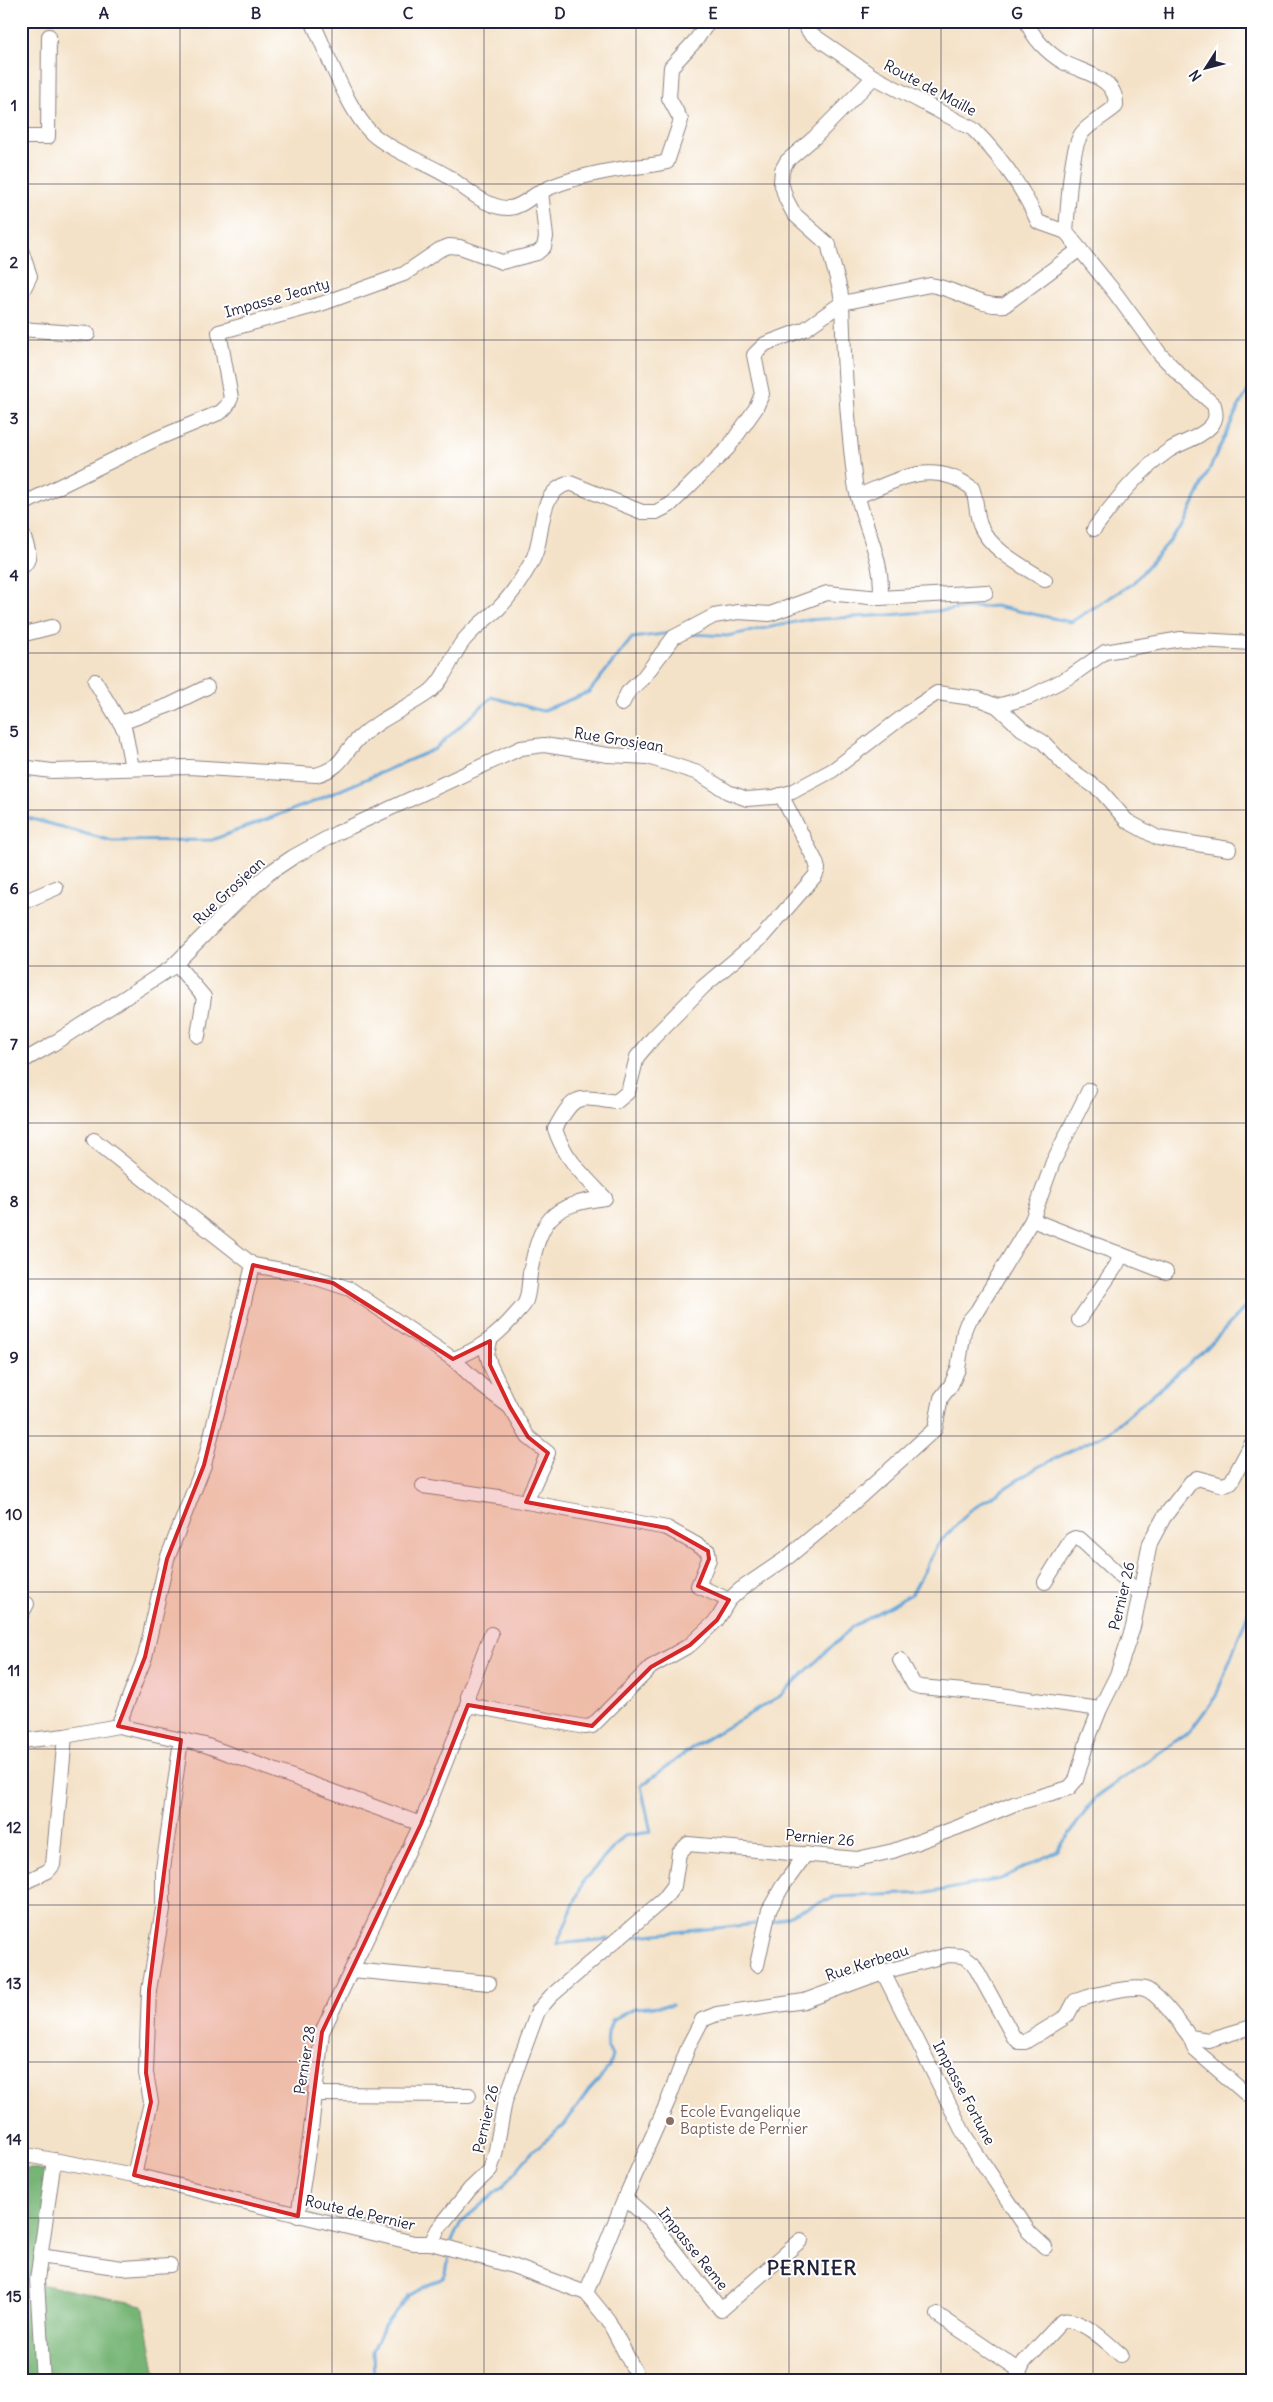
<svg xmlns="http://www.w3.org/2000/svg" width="1273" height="2402" font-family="Delius,sans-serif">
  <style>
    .forest { fill: #77b576; stroke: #4c6c58 }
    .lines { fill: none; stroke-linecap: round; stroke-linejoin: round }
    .stream { stroke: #64a6d8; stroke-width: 3 }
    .minor-casing { stroke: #8b8282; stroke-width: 16 }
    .minor { stroke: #fff; stroke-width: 14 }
    .marked { fill: #d62828; fill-opacity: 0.2; stroke: #d62828; stroke-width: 4; stroke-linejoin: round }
    .grid { fill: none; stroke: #22223b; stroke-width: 1; stroke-opacity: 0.55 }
    .education-dot { fill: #8d6e63; stroke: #fff; stroke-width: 2 }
    .labels { text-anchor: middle; stroke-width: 4; stroke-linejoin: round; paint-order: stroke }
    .street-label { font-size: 15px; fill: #22223b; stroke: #fff }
    .education-label { font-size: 15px; fill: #785e54; stroke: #fff; text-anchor: start }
    .district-label { font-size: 20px; font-weight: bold; letter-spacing: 1px; fill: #22223b; stroke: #fff }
    .neatline { fill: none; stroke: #22223b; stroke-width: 2 }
    .grid-label { font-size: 16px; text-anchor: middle; font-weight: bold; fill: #22223b }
  </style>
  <rect width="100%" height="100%" fill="#fff"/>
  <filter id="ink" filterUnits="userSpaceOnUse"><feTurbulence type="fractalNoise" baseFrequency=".02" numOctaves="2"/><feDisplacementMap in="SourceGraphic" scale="10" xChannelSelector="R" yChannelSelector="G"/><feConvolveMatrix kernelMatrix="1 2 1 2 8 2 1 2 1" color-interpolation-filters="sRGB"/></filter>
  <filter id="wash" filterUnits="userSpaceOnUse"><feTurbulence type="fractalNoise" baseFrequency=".0096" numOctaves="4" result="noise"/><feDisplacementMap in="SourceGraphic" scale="20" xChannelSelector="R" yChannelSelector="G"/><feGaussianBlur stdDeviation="1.12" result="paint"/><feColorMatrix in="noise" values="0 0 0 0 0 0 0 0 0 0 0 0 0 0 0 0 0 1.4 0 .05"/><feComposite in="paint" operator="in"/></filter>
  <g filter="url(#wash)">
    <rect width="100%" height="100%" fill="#f4e2c8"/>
    <path class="forest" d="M21 2167 54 2173 40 2284 143 2305 157 2381H21Z"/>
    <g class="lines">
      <g class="stream">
        <path d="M692 634 727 636 805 620 889 615 995 606 1071 622 1133 583 1183 526 1238 408 1252 384"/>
        <path d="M21 816 112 841 212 840 313 802 435 749 492 697 542 711 589 692 632 638 671 633"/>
        <path d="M770 1923 834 1897 928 1893 1001 1879 1057 1851 1096 1797 1190 1731 1216 1696 1252 1603"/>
        <path d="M628 1937 755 1924"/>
        <path d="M609 1939 557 1944 584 1880 624 1836 651 1832 641 1786 693 1747 780 1696 852 1627 912 1594 938 1544 971 1510 1038 1467 1107 1433 1204 1351 1252 1300"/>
        <path d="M452 2241 461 2222 502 2187 533 2151 564 2125 589 2090 604 2074 609 2066 612 2056 607 2046 608 2032 612 2020 635 2008 672 2005"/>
        <path d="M374 2381 373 2351 384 2326 409 2295 443 2278 446 2273 449 2256"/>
      </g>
    </g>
  </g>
  <g filter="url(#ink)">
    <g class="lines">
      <defs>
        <g id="minor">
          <path d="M312 21C327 52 350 117 376 137 398 154 425 162 449 177 465 188 488 209 509 208 522 207 531 196 542 191 569 178 604 171 634 167 645 166 655 165 667 162L681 120 669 98 671 67 696 40 709 21"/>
          <path d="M802 21 810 33 874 77 973 129C999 155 1023 188 1038 222L1066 232"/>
          <path d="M1027 21C1032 38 1048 53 1063 62 1083 73 1117 77 1116 106 1105 116 1091 122 1082 133 1070 148 1068 210 1066 232"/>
          <path d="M21 137H48L49 36"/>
          <path d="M1066 232 1116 294 1160 354 1181 376 1214 405C1216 413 1217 419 1211 426 1199 439 1181 442 1168 451 1138 472 1116 500 1094 529"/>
          <path d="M21 250 30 276 21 294"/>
          <path d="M21 329 88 334"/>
          <path d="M858 496C898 480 932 458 972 488 977 500 976 514 980 525 990 550 1024 567 1045 580"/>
          <path d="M21 505 156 439 221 412 227 406 231 398 219 332 321 304 404 274 439 250 449 246 460 247 502 262 537 253 544 247 546 237 541 191"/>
          <path d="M21 531C26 544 35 558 21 568"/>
          <path d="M880 598 986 592"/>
          <path d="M21 635 52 627"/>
          <path d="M95 681 125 731 132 768"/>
          <path d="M622 704 628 692 643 678 674 637 714 616 738 612 770 614 827 593 880 598C886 561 860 520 855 483 847 424 844 364 842 305 842 286 831 265 829 245L794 214 786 199 781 182 782 170 787 161 815 137 874 77"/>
          <path d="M997 706 1022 729 1043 742 1067 767 1101 791 1127 821 1158 838 1229 849"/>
          <path d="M121 723 170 705 207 687"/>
          <path d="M21 767 52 771 189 767 316 775C343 767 341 756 358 739 379 719 405 709 428 693 445 681 451 656 464 640 474 628 486 619 498 609 511 596 522 579 531 563 547 536 534 493 570 483L642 512H656L670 505 728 448 756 408 762 394 754 355 765 344 805 329 842 303 930 285C956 288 979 308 1005 305L1080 249"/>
          <path d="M21 903 56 888"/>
          <path d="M176 964 204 997 198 1036"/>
          <path d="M21 1062 51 1045 171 968 239 900 269 873 293 857 337 833 521 748 544 745 608 755 648 757 698 773 728 792 747 799 774 797 792 792 833 770 913 709 937 693 979 699 997 706 1030 697 1071 676 1105 652 1181 639 1252 643"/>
          <path d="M94 1140 253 1265 304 1274 350 1289 453 1359 482 1386 510 1407"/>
          <path d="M1032 1220 1166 1272"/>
          <path d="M1079 1320 1116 1266 1119 1260 1117 1253"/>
          <path d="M490 1341 487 1354 490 1365 510 1407 528 1437 548 1453 526 1502"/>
          <path d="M453 1359C480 1349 497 1336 515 1315 518 1311 523 1307 525 1303 529 1295 529 1282 530 1273 541 1219 550 1205 605 1198 585 1177 564 1158 555 1129 575 1092 578 1097 616 1102L628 1092 637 1057 653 1038 703 987 762 937 815 876 818 869 816 862 781 795"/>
          <path d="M423 1486 505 1498 667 1528 708 1551 709 1559 698 1586 729 1600"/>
          <path d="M1045 1582 1071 1540 1075 1538 1080 1539 1140 1594"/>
          <path d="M21 1615 27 1604"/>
          <path d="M900 1660 914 1685 920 1687 986 1693 1100 1709"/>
          <path d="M468 1705V1694L491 1634"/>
          <path d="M118 1726 145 1657 167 1559 204 1465 253 1265"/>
          <path d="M21 1741 65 1736 118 1726 205 1745 421 1824 468 1705 585 1727 592 1726 651 1667 690 1645 717 1620 729 1600 741 1589 788 1557 853 1503 935 1429 941 1398 951 1385 958 1369 964 1331 967 1323 977 1311 1032 1220 1053 1162 1089 1090"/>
          <path d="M21 1884 48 1871 53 1865 65 1736"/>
          <path d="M757 1965 769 1910 782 1887 806 1854"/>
          <path d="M352 1970 489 1983"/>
          <path d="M883 1972 965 2136 1029 2232 1045 2247"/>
          <path d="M1190 2037 1195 2050 1252 2099"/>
          <path d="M315 2094 469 2095"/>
          <path d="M21 2154 134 2175 414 2243H431L513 2266 586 2293 608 2320 640 2381"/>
          <path d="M134 2175 151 2102 146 2073 149 1990 163 1909V1869L181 1740"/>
          <path d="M625 2198 650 2220 721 2310 801 2240"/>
          <path d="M298 2216 310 2138 322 2032 421 1824"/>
          <path d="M431 2243 438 2229 470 2189 490 2170 495 2155 505 2101 538 2011 551 1996 664 1899 674 1886 679 1853 688 1844 857 1859 893 1851 956 1828 1014 1804 1069 1788 1076 1780 1087 1742 1100 1709 1117 1675 1133 1627 1150 1543 1164 1517 1191 1482 1197 1478 1223 1485 1231 1482 1252 1443"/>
          <path d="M40 2256 122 2268 170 2265"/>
          <path d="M586 2293 625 2198 668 2101 689 2045 702 2020 717 2014 804 2001 883 1972 948 1955 964 1956 973 1963 1013 2036 1019 2042H1025L1067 2016 1075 2001C1090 1996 1130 1985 1145 1989 1158 1993 1182 2026 1190 2037L1208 2040 1252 2027"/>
          <path d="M938 2315 1019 2370"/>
          <path d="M43 2381 37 2280 54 2160"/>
          <path d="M1015 2381 1024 2362 1062 2321C1081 2317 1108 2343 1121 2355"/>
        </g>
      </defs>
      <use href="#minor" class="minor-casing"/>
      <use href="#minor" class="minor"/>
    </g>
  </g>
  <path class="marked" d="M253 1265 333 1283 453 1359 490 1341V1365L510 1407 528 1437 548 1453 526 1502 667 1528 708 1551 709 1559 698 1586 729 1600 717 1620 690 1645 651 1667 592 1726 468 1705 421 1824 322 2032 298 2216 134 2175 151 2102 146 2073 149 1990 181 1740 118 1726 145 1657 167 1559 204 1465Z"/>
  <path class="grid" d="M180 21V2381M332 21V2381M484 21V2381M636 21V2381M789 21V2381M941 21V2381M1093 21V2381M21 184H1252M21 340H1252M21 497H1252M21 653H1252M21 810H1252M21 966H1252M21 1123H1252M21 1279H1252M21 1436H1252M21 1592H1252M21 1749H1252M21 1905H1252M21 2062H1252M21 2218H1252"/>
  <circle class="education-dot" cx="670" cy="2121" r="5"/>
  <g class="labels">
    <g class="street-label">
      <text transform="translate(930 88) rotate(28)" y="5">Route de Maille</text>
      <text transform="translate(277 298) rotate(-16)" y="5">Impasse Jeanty</text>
      <text transform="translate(619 740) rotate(9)" y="5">Rue Grosjean</text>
      <text transform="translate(229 891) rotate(-43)" y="5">Rue Grosjean</text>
      <text transform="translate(1122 1596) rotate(-77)" y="5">Pernier 26</text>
      <text transform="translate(820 1838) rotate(5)" y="5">Pernier 26</text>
      <text transform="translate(867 1963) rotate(-18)" y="5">Rue Kerbeau</text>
      <text transform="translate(305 2060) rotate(-81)" y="5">Pernier 28</text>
      <text transform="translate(964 2093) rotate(62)" y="5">Impasse Fortune</text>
      <text transform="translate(486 2119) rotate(-77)" y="5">Pernier 26</text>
      <text transform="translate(360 2213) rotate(13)" y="5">Route de Pernier</text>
      <text transform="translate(693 2249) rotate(51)" y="5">Impasse Reme</text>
    </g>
    <g class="education-label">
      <text x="680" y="2117">Ecole Evangelique<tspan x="680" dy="17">Baptiste de Pernier</tspan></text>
    </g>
    <g class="district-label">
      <text x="812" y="2275">PERNIER</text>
    </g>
  </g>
  <rect width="1273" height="2402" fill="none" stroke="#fff" stroke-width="55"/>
  <g transform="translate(1206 68) rotate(234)" stroke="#ffffff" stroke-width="4" paint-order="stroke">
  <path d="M0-4L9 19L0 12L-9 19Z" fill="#22223b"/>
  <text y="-8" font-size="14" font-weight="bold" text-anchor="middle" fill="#22223b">N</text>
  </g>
  <rect x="28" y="28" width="1218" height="2346" class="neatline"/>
  <g class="grid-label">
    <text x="104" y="19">A</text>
    <text x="256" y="19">B</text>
    <text x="408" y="19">C</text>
    <text x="560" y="19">D</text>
    <text x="713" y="19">E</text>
    <text x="865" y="19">F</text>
    <text x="1017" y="19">G</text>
    <text x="1169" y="19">H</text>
    <text x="14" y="111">1</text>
    <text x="14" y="268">2</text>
    <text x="14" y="424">3</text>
    <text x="14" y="581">4</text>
    <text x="14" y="737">5</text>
    <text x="14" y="894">6</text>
    <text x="14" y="1050">7</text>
    <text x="14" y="1207">8</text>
    <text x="14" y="1363">9</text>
    <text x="14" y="1520">10</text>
    <text x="14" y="1676">11</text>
    <text x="14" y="1833">12</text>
    <text x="14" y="1989">13</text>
    <text x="14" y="2145">14</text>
    <text x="14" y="2302">15</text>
  </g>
</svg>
